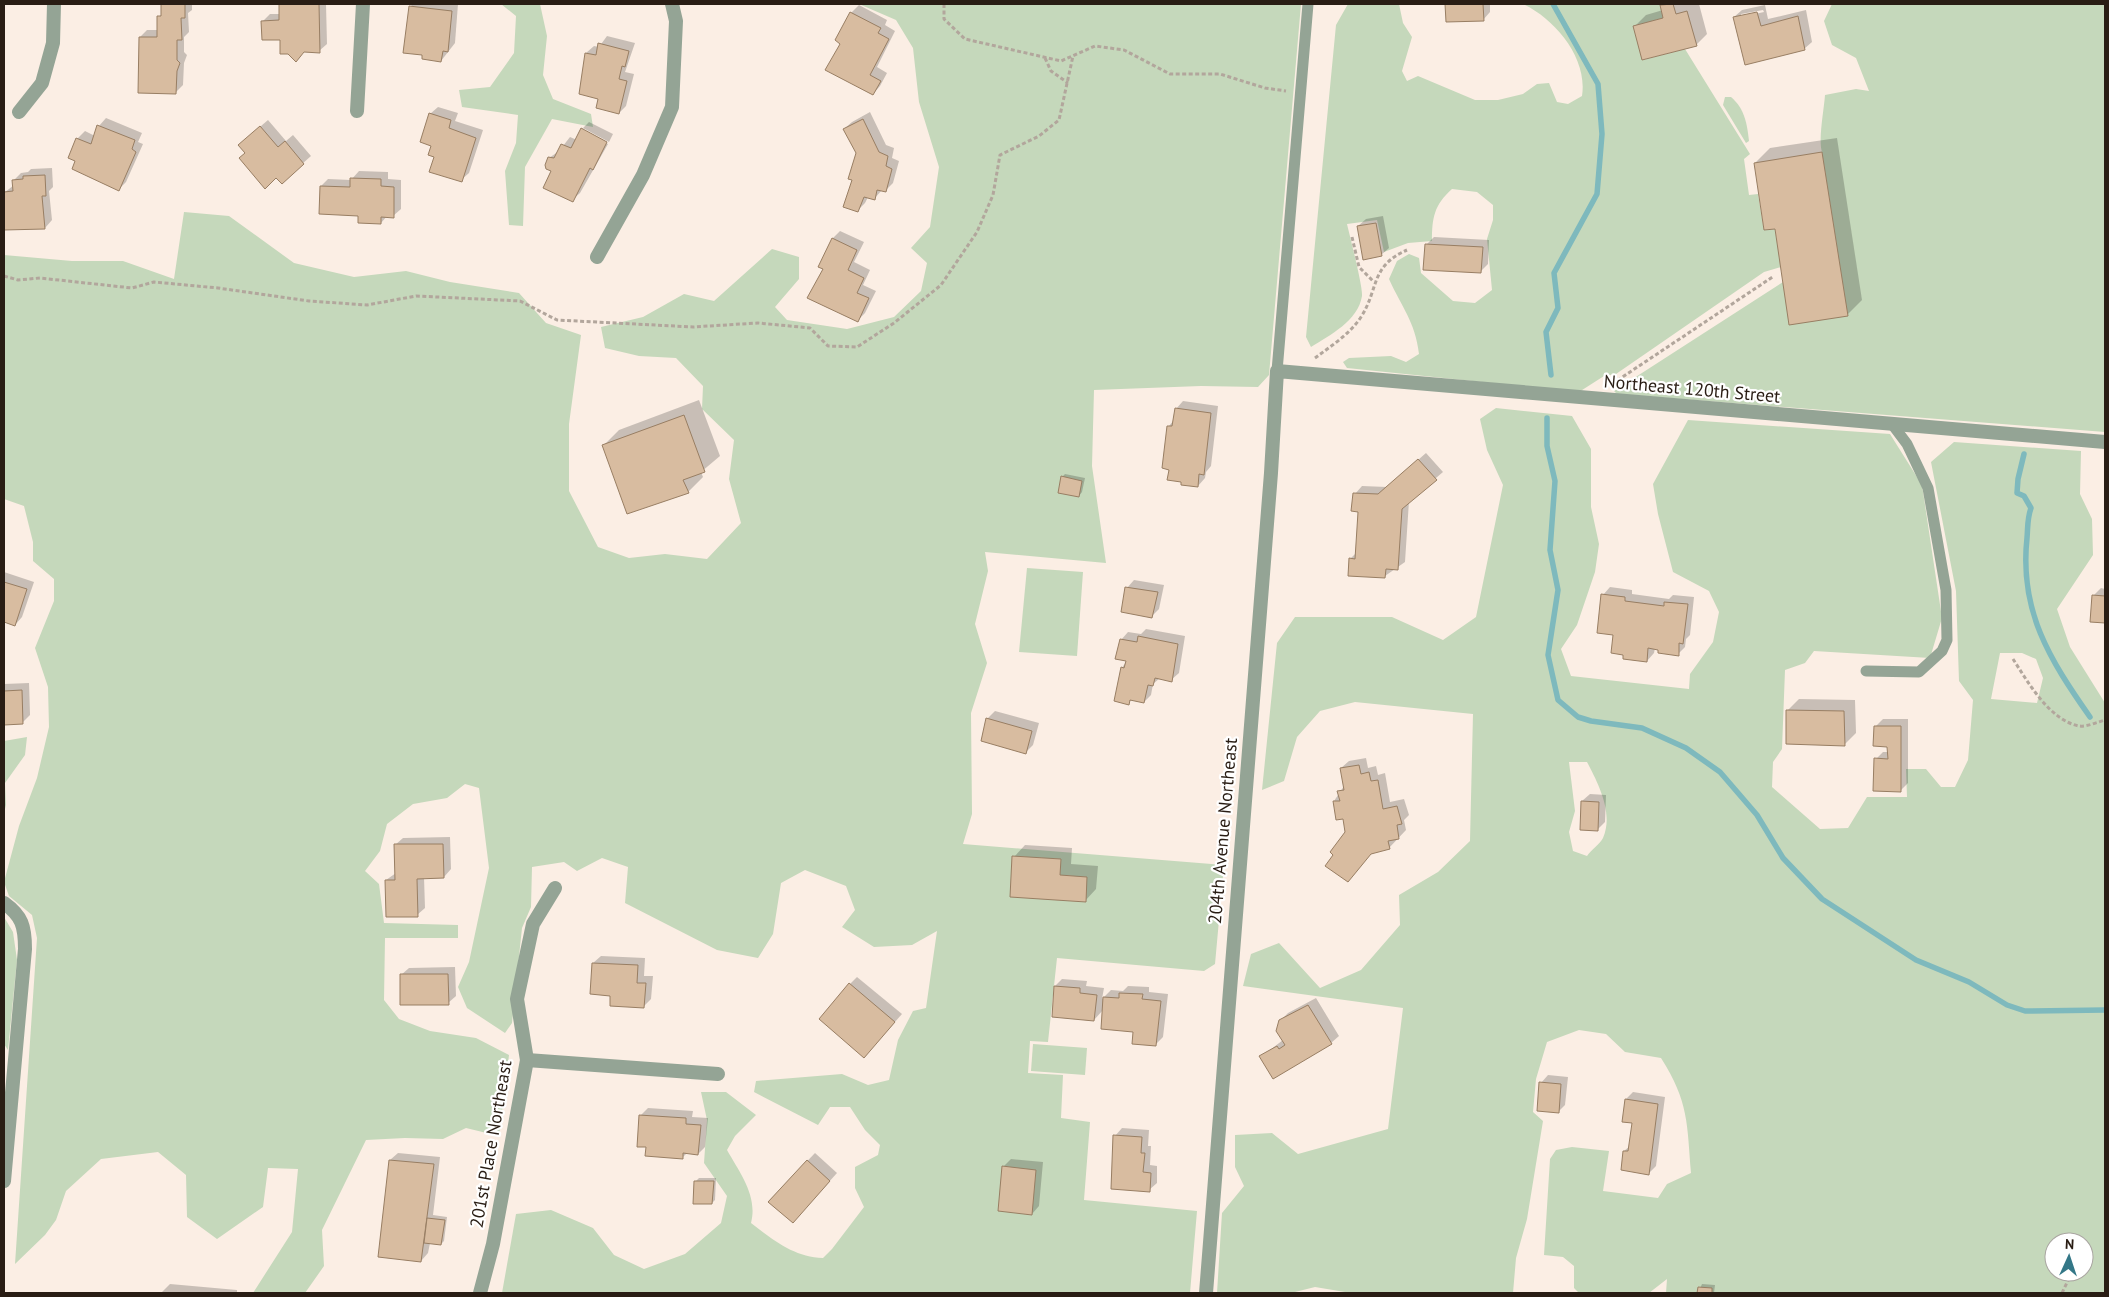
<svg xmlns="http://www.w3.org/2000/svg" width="2109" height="1297" font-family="'PT Sans',sans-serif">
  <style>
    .green { fill: #c5d8bb; fill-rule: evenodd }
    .shadow { fill: #0003; fill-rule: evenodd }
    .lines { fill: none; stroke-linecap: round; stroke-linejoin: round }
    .stream { stroke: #7eb9bd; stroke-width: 5.5 }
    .building { fill: #d8bca0; stroke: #987e63 }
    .path { stroke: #b2a69c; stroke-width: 3; stroke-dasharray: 4 2.5; stroke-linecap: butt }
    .service { stroke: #94a495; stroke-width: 11 }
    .minor { stroke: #94a495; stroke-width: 14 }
    .labels { text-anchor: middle; stroke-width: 4.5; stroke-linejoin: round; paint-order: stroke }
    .street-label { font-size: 18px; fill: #291d14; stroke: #fff }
  </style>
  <rect width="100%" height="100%" fill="#fbeee4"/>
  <g class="green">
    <path d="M501 4H540L547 36 543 75 553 99 591 114 593 127 552 119 525 167 523 226 509 225 505 171 516 143 518 115 462 107 459 90 490 87 514 53 516 16Z"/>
    <path d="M859 4H1301L1269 375 1258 387 1201 386 1094 390 1092 466 1106 563 985 552 988 571 975 624 987 663 971 713 972 814 963 844 1224 865 1215 964 1204 971 1057 958 1048 1042 1030 1041 1028 1073 1063 1075 1061 1118 1090 1122 1084 1200 1197 1211 1190 1293H502L516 1214 551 1210 593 1228 614 1255 644 1269 685 1254 721 1223 727 1196 704 1163 707 1120 701 1092H726L756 1115 735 1136 727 1150C740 1173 758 1196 751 1223 773 1240 794 1257 823 1258L832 1249 864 1207 855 1188V1167L878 1155 880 1145 865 1130 850 1107H830L818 1125 754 1092 756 1081 842 1074 868 1085 889 1080 898 1040 913 1011 926 1008 937 931 912 945 874 947 842 927 855 910 846 886 805 870 781 883 773 934 758 958 717 950 625 903 628 867 602 858 577 871 564 862 532 867 531 907 522 928 512 1023 505 1033 467 1008 458 987 469 962 489 868 479 788 465 784 447 798 413 804 387 824 380 851 365 871 379 884 384 923 458 925V938H385L384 1000 399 1019 430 1031 476 1038 509 1055 499 1136 466 1128 443 1139 405 1138 366 1140 322 1230 324 1266 305 1293H253L292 1232 298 1169 268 1168 263 1207 217 1239 187 1217 186 1175 158 1152 101 1159 66 1191 56 1220 45 1235 15 1264 37 938 32 915 9 896 4 882 19 826 37 778 49 727 48 687 35 648 54 601V579L33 561V542L24 506 4 499V255L72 261H123L174 279 184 212 229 216 294 263 354 277 406 271 450 282 519 293 546 323 581 335 569 424V491L598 547 629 558 665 554 707 559 741 523 729 479 734 440 702 409 703 386 676 358 639 356 605 348 601 327 643 317 684 294 714 301 772 249 799 257V279L775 307 787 320 847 329 894 317 921 291 927 263 911 248 930 227 939 167 919 102 913 48 896 20Z"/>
    <path d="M1348 4H1399L1403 23 1412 37 1402 71 1407 81 1418 76 1475 100H1498L1523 94 1537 84 1549 83 1557 102 1568 104 1582 96C1588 58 1555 19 1523 4H1664L1660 5 1663 18 1634 26 1643 60 1685 49 1750 154 1744 159 1749 195 1758 194 1764 230 1775 229 1781 267 1764 272 1616 374 1604 376 1579 392 1347 368 1343 362 1349 358 1391 356 1406 362 1419 354C1415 321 1402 308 1389 279L1397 261 1409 254 1419 258 1421 273 1453 301 1475 303 1492 290 1487 239 1493 220V205L1477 192 1452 189C1434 205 1432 218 1432 241L1408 243 1384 252 1377 220 1347 224C1350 237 1363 287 1362 296 1358 321 1330 335 1311 347L1306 337 1336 25Z"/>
    <path d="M1832 4H2105V432L1617 394 1614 391 1783 282 1822 152C1818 140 1824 110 1825 95L1856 89 1869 91 1856 58 1832 45 1824 21Z"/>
    <path d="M1725 97H1731C1745 109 1747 124 1749 141L1746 143 1723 105Z"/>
    <path d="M1496 408 1572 416 1591 449V507L1599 544 1595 572 1577 625 1561 649 1571 676 1689 689 1690 674 1713 642 1719 612 1709 591 1673 572 1658 514 1653 484 1688 420 1890 434 1922 485 1942 618 1930 658 1814 651 1805 663 1785 670 1782 749 1773 762 1772 787 1820 829 1848 828 1867 797H1907L1906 769H1926L1941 787H1955L1968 760 1973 700 1959 681 1956 591 1931 462 1954 442 2081 451 2080 494 2092 519 2093 555 2057 609 2070 647 2105 703V1293H1666L1667 1279 1649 1293H1579L1574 1288V1266L1563 1257 1544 1255 1550 1159 1556 1150 1572 1147 1609 1151 1603 1191 1658 1198 1667 1184 1691 1173C1687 1124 1689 1102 1661 1058L1625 1052 1606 1034 1579 1030 1547 1042 1536 1079 1533 1112 1543 1121 1527 1219 1516 1258 1513 1293H1351L1315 1287 1291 1293H1217L1222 1213 1244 1186 1235 1167V1135L1272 1133 1298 1154 1388 1129 1403 1008 1243 986 1251 954 1279 943 1320 988 1361 970 1400 925 1399 895 1438 872 1470 841 1473 714 1355 702 1320 711 1297 737 1284 781 1262 790 1277 643 1295 617H1392L1443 640 1476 617 1503 485 1487 450 1480 419ZM2000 653H2022L2036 659 2043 678 2037 703 1991 699ZM1569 762H1587C1598 783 1614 813 1603 838 1600 844 1591 850 1587 856L1573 851 1569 832 1575 811ZM2054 1242H2084V1272H2054Z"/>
    <path d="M1027 568 1083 572 1077 656 1019 652Z"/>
    <path d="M27 737 25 755 5 783 6 805 4 813V741Z"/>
    <path d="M4 917 13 932 17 960 8 1050 4 1044Z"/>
    <path d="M1033 1044 1087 1048 1085 1075 1031 1071Z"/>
  </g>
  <g class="shadow">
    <path d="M162 4H192V10L188 13 189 32 184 37V52L187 55 184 63 183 85 175 93 140 37 147 30H159V17L163 13Z"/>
    <path d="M280 4H326L327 44 319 51 263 21 270 14H280Z"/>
    <path d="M413 4H458L455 43 441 61 410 7Z"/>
    <path d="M1446 4H1490V12L1483 20H1447Z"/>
    <path d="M1663 4H1699L1707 34 1696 45 1635 26 1646 15 1663 10Z"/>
    <path d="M859 5 887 20 885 25 895 31 877 67 887 73 880 86 873 94 841 44 851 13Z"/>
    <path d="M1765 5 1768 19 1806 10 1812 42 1804 49 1734 17 1742 10ZM1763 10 1764 12 1741 17V14Z"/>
    <path d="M607 36 635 43 625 72 634 74 626 106 619 113 599 99 586 53 594 46 599 47Z"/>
    <path d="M438 107 458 113 455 121 483 130 469 173 461 180 436 157 430 114Z"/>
    <path d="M870 112 886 145 894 148 892 158 899 161 893 183 885 191 882 190 874 199 868 197 865 203 858 210 854 179 858 153 844 129 852 122Z"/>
    <path d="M106 118 142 133 138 142 143 144 126 182 119 189 77 139 85 131 95 136 99 126Z"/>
    <path d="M268 120 286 141 293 135 311 156 282 182 246 152 247 138Z"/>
    <path d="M589 122 613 134 609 142 583 128V131L608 144 580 193 572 200 553 171 549 158 559 151 570 137 577 140 582 129Z"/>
    <path d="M1837 138 1862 300 1847 315 1776 227 1755 163 1770 148Z"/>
    <path d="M52 168 53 187 49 191 52 220 45 228 4 229V193L14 185V180L21 173 28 172 31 169Z"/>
    <path d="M359 171 388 172V179L401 180V209L393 216H387L381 223 359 214 321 186 328 179 351 180Z"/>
    <path d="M1383 216 1389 248 1381 255 1358 226 1366 219Z"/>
    <path d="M840 231 864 242 854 262 870 270 863 285 876 291 865 313 858 320 824 269 820 266 833 238Z"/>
    <path d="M1434 237 1489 240 1488 264 1480 272 1426 245Z"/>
    <path d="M699 400 720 456 701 472 703 477 688 492 604 445 619 430Z"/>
    <path d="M1183 401 1218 406 1211 466 1206 472 1205 478 1198 486 1182 481 1169 426 1174 420 1176 409Z"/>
    <path d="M1426 453 1443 472 1409 501 1405 562 1385 576 1350 559 1356 553 1360 511 1355 494 1362 486 1387 487Z"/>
    <path d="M1065 474 1085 478 1082 492 1079 496 1062 477Z"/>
    <path d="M4 572 34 582 22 617 15 625 4 621Z"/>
    <path d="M1134 580 1164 585 1159 609 1152 616 1127 588Z"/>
    <path d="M1610 587 1632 590V594L1669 599 1673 595 1694 597 1690 635 1686 639 1685 647 1678 654 1655 648 1654 653 1647 661 1615 634 1603 595Z"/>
    <path d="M2101 588 2105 589V622L2091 620 2093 596Z"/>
    <path d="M1146 629 1185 636 1179 673 1171 680 1160 678 1153 684 1151 695 1144 702 1132 699 1128 703 1122 668 1127 660 1121 640 1128 632 1141 634Z"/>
    <path d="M29 683 30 715 23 722 4 724V684Z"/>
    <path d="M1799 699 1855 700 1856 733 1844 745 1787 711Z"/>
    <path d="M995 711 1039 723 1033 745 1026 752 987 719Z"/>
    <path d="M1883 719H1908V783L1901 790 1876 759 1883 752H1889V745L1875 727Z"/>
    <path d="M1366 758 1368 768 1376 766 1378 775 1385 773 1390 802 1404 799 1409 815 1404 820 1406 830 1389 848 1335 855 1346 832 1345 818 1334 801 1344 786 1341 768 1349 761Z"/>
    <path d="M1590 794 1606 795 1605 822 1597 830 1582 801Z"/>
    <path d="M450 837 451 869 444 877H424L425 908 417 915 386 880 396 873 395 845 403 838Z"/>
    <path d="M1025 845 1072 848 1071 864 1098 866 1096 889 1085 901 1014 857Z"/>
    <path d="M601 956 645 958 644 976H653L651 999 644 1006 612 995 593 963Z"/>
    <path d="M455 967 456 996 448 1003 401 975 409 968Z"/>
    <path d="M857 977 902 1014 871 1049 850 984Z"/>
    <path d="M1062 979 1087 981 1086 986 1104 988 1102 999 1111 990 1123 991 1128 986 1149 987V992L1168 994 1163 1037 1156 1044 1103 1010 1094 1020 1055 986Z"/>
    <path d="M1316 998 1339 1036 1331 1043 1261 1057 1283 1040 1280 1021 1288 1013Z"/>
    <path d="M1548 1075 1568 1077 1565 1105 1558 1112 1541 1083Z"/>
    <path d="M1633 1092 1665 1097 1656 1166 1649 1173 1624 1151 1630 1146 1633 1122 1626 1099Z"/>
    <path d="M648 1108 693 1111 692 1117 708 1118 705 1147 698 1154 687 1153 683 1157 647 1146 640 1116Z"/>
    <path d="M1122 1128 1149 1130 1148 1146H1151L1150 1165 1157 1166V1183L1149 1190 1115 1136Z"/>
    <path d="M398 1153 440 1157 433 1215 447 1217 444 1241 441 1244 430 1243 428 1253 421 1261 390 1160Z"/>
    <path d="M815 1153 837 1173 800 1214 769 1201Z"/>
    <path d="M1011 1159 1043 1162 1039 1206 1032 1214 1003 1167Z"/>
    <path d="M699 1178H716L715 1200 712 1203 696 1181Z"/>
    <path d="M170 1284 237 1290V1293H161Z"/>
    <path d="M1702 1284 1715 1285 1714 1293H1698Z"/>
  </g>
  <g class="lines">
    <g class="stream">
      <path d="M1551 375 1546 332 1558 308 1554 273 1597 194 1602 134 1598 84 1553 4"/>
      <path d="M1547 418V446L1555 481 1550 550 1558 590 1548 655 1558 700 1578 717 1591 721 1642 728 1686 748 1720 772 1757 815 1783 858 1822 899 1916 960 1969 982 2007 1005 2025 1011 2105 1010"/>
      <path d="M2024 454 2018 479 2017 493 2024 496 2031 508C2027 519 2028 527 2027 538 2019 611 2050 660 2090 717"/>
    </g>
  </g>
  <g class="building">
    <path d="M161 4H185V18H181L182 40H177V60L180 63 177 71 176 94 138 93 139 37H157V16H161Z"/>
    <path d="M279 4H319L320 53 304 52 296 62 288 54H280V40H262L261 21 279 20Z"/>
    <path d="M1445 4H1483L1484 21 1446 22Z"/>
    <path d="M1673 4 1676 14 1687 11 1697 46 1642 60 1633 26 1663 18 1660 5Z"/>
    <path d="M409 6 452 11 448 52 443 51 441 62 422 59V55L403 53Z"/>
    <path d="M850 12 881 28 878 33 889 39 870 75 881 81 873 95 825 70 840 44 835 40Z"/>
    <path d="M1757 12 1761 26 1798 16 1805 50 1745 65 1733 17Z"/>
    <path d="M598 43 629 51 625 67 622 66 619 79 627 81 619 114 596 108 598 99 579 94 585 53 596 55Z"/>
    <path d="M429 113 451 120 449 128 476 138 462 182 429 172 434 157 428 155 431 146 420 142Z"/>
    <path d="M863 119 879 152 888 156 886 166 892 169 886 192 877 190 875 200 864 197 858 212 843 207 852 180 848 179 856 153 843 129Z"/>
    <path d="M97 125 135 140 132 149 136 152 119 191 72 169 75 161 68 158 76 138 91 144Z"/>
    <path d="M260 126 278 147 285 141 304 164 282 184 276 178 265 189 239 158 245 153 238 145Z"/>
    <path d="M581 128 607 142 593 170 590 168 573 202 543 188 551 171 546 169 545 165 548 157 554 158 561 144 571 148Z"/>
    <path d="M1822 152 1848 316 1789 325 1775 229 1764 230 1754 163Z"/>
    <path d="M45 175 46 196H42L45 229 4 230V192L13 191 12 180 23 179V176Z"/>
    <path d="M350 178 381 179V186L394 187V218L381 217V224L358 223V216L319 214 320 186 350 187Z"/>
    <path d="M1376 223 1382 256 1363 260 1357 226Z"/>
    <path d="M832 238 857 250 848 270 864 278 857 293 869 298 858 322 807 298 823 269 818 267Z"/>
    <path d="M1425 244 1483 247 1481 273 1423 270Z"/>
    <path d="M1175 408 1211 413 1204 475 1199 474 1198 487 1181 485V482L1167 480 1169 470 1162 468 1167 426H1172Z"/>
    <path d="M684 415 705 472 683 480 689 493 627 514 602 445Z"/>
    <path d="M1418 459 1437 480 1402 509 1398 570 1386 569 1385 578 1348 576 1349 558 1355 559 1358 512 1351 511 1353 493 1378 494Z"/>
    <path d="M1061 476 1082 481 1079 497 1058 493Z"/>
    <path d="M4 582 27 589 15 626 4 622Z"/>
    <path d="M1125 587 1158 592 1152 618 1121 612Z"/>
    <path d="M1601 594 1625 597V601L1664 606V602L1688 604 1683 644 1679 643V656L1658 653V650L1648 648 1647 662 1623 659V655L1611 653 1613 635 1597 633Z"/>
    <path d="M2092 595 2105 596V623L2090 622Z"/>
    <path d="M1138 636 1178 644 1172 682 1155 678 1153 686 1148 685 1144 703 1130 700 1129 705 1114 701 1121 667 1124 668 1126 661 1115 659 1120 639 1137 642Z"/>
    <path d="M22 690 23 724 4 725V691Z"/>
    <path d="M1786 710 1844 711 1845 746 1786 744Z"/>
    <path d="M986 718 1032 731 1026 754 981 741Z"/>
    <path d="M1874 726H1901V792L1873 791 1874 758 1888 759 1887 747 1873 746Z"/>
    <path d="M1359 765 1361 774 1369 772 1371 781 1378 780 1383 809 1397 806 1402 824 1397 825 1399 839 1388 841 1390 849 1371 854 1348 882 1325 866 1333 855 1330 852 1345 832 1343 819 1336 820 1333 801H1340L1337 791 1344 790 1340 768Z"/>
    <path d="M1581 801 1599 802 1598 831 1580 830Z"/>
    <path d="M394 844H443L444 878 417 879 418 917H386L385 880H395Z"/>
    <path d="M1012 856 1061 859 1060 875 1087 877 1086 902 1010 897Z"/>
    <path d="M592 963 638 965 637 983H646L644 1008 610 1006V996L590 994Z"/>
    <path d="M400 974H448L449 1005H400Z"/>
    <path d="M849 983 895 1022 864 1058 819 1019Z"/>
    <path d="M1054 986 1080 988V993L1097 995 1094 1021 1052 1017Z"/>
    <path d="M1119 993 1143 994 1142 999 1161 1001 1156 1046 1132 1044 1133 1032 1101 1029 1103 997 1119 998Z"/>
    <path d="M1308 1005 1332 1044 1273 1079 1259 1056 1277 1046 1279 1049 1285 1045 1276 1031 1279 1020Z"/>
    <path d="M1539 1082 1561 1084 1559 1113 1537 1111Z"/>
    <path d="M1625 1099 1658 1104 1649 1175 1621 1170 1623 1151H1628L1632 1123 1622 1122Z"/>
    <path d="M639 1115 686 1118V1124L701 1125 698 1155 683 1153V1159L645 1156 646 1147H637Z"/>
    <path d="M1113 1135 1142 1137 1141 1153H1145L1143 1172 1151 1173 1150 1192 1111 1189Z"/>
    <path d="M389 1160 434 1164 421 1262 378 1257Z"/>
    <path d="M807 1160 830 1181 793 1223 768 1202Z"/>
    <path d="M1002 1166 1036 1170 1032 1215 998 1211Z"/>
    <path d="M694 1181H714L712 1204H693Z"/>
    <path d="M427 1218 445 1220 441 1245 424 1243Z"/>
    <path d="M1698 1287 1712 1288V1293H1697Z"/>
  </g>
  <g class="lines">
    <g class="path">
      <path d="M944 4V19L965 39 1061 61 1095 46 1124 50 1170 74H1220L1265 88 1286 91"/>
      <path d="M1045 58 1051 71 1068 83"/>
      <path d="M1352 237 1359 267 1374 282"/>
      <path d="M4 276 18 280 40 278 132 288 154 282 218 288 309 301 367 305 416 296 520 301 557 320 693 327 758 323 810 328 828 346 857 347 894 323 941 285 977 232 993 195 1000 155 1039 136 1059 120 1073 56"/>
      <path d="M1315 358C1331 346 1350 334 1361 317 1379 289 1370 266 1407 250"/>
      <path d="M1612 384 1774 276"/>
      <path d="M2013 659C2028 682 2049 720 2079 726 2086 727 2098 722 2105 720"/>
      <path d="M2082 1242 2083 1238"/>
      <path d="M2062 1293 2072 1272"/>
    </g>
    <g class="service">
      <path d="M1277 371 1308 4"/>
      <path d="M1866 671 1919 672 1942 651 1947 640 1946 590 1928 488 1907 444 1892 424"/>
    </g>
    <g class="minor">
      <path d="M357 111 363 4"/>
      <path d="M19 112 42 83 53 43 54 4"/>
      <path d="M597 257 643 175 672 107 676 21 672 4"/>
      <path d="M4 903C22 916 25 926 25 949L4 1181"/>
      <path d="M527 1060 718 1074"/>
      <path d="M480 1293 493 1244 527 1060 517 999 533 924 555 888"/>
      <path d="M1206 1293 1271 473 1277 371 2105 442"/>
    </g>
  </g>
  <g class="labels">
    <g class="street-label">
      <text transform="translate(1692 389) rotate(5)" y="6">Northeast 120th Street</text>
      <text transform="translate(1223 831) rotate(-85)" y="6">204th Avenue Northeast</text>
      <text transform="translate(491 1144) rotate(-80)" y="6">201st Place Northeast</text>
    </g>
  </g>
  <rect width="2109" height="1297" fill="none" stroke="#291d14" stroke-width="10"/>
  <g transform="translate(2069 1257) rotate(3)"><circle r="24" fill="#ffffff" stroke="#a9a5a1"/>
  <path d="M0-4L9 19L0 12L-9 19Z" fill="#337787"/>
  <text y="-8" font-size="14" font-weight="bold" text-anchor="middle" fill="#291d14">N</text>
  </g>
</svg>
